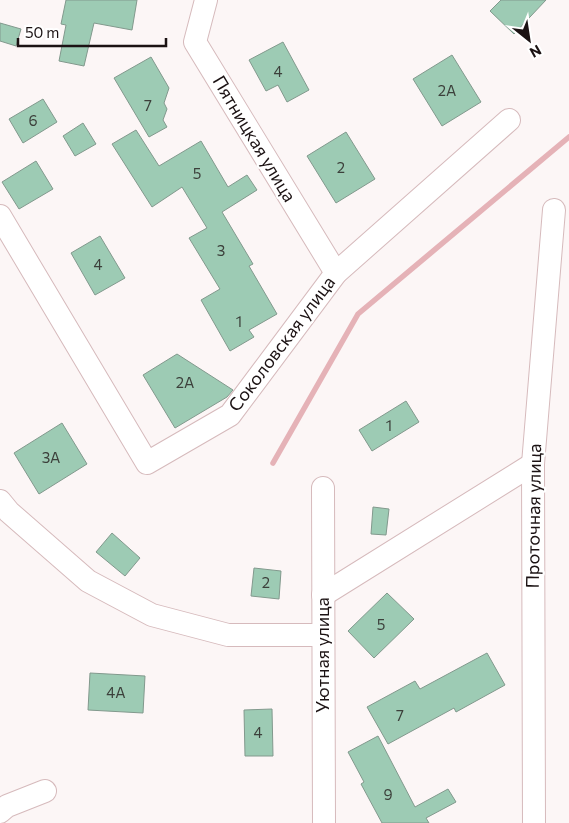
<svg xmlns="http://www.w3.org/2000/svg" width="569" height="823" font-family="Commissioner,sans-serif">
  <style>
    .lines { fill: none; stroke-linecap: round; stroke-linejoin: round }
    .stream { stroke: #e5b2b7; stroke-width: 5.5 }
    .building { fill: #9dcbb4; stroke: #82998d }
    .minor-casing { stroke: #d6babc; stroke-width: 24 }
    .minor { stroke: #fff; stroke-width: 22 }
    .labels { text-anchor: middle; stroke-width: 4.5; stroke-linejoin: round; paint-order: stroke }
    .number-label { font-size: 15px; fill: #3c403b }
    .street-label { font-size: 18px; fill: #1b1213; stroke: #fff }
  </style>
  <rect width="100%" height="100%" fill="#fcf6f6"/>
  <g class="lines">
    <path class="stream" d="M273 463 358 314 569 137"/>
  </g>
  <g class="building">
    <path d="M66 0H137L132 30 94 23 84 66 59 61 66 25 61 24Z"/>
    <path d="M501 0H546L514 34 490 11Z"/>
    <path d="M0 23 21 29 16 46 0 41Z"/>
    <path d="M283 42 309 90 287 102 278 85 266 91 249 60Z"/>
    <path d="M452 55 481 102 442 126 413 79Z"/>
    <path d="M151 57 169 88 164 103 167 109 163 120 167 127 149 137 114 78Z"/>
    <path d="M43 99 57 122 23 143 9 119Z"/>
    <path d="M83 123 96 144 75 156 63 136Z"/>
    <path d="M136 130 159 166 201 141 228 187 247 175 257 190 222 212 253 264 249 266 277 314 249 330 254 337 230 351 201 300 220 289 189 238 207 228 182 187 152 207 112 144Z"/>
    <path d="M346 132 375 179 336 203 307 156Z"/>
    <path d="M36 161 53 189 19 209 2 182Z"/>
    <path d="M100 236 125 278 95 295 71 253Z"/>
    <path d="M177 354 233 390 227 397 175 428 143 375Z"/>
    <path d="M406 401 419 422 372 451 359 430Z"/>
    <path d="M62 423 87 464 39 494 14 453Z"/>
    <path d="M373 507 389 509 386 535 371 534Z"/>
    <path d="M112 533 140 558 125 576 96 552Z"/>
    <path d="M254 568 281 571 279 599 251 596Z"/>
    <path d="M387 593 414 619 374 658 348 631Z"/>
    <path d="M487 653 505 685 456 712 454 708 388 744 367 707 415 681 420 689Z"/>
    <path d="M90 673 145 676 143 713 88 710Z"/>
    <path d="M272 709 273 756H245L244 710Z"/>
    <path d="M378 736 415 807 448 789 456 802 426 818 429 823H382L361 784 364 782 348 752Z"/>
  </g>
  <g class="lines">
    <defs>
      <g id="minor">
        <path d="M206 0 195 42 336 273"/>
        <path d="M0 216 147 463 230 415 336 273 509 120"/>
        <path d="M323 488 324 823"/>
        <path d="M0 501 9 512 88 581 152 615 228 635H323"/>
        <path d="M323 595 533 464"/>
        <path d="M0 812 7 806 45 791"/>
        <path d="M534 823 533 464 554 210"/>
      </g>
    </defs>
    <use href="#minor" class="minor-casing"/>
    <use href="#minor" class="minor"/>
  </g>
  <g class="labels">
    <g class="number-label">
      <text x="278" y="77">4</text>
      <text x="447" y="96">2А</text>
      <text x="148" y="111">7</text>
      <text x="33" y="126">6</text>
      <text x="341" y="173">2</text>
      <text x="197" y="179">5</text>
      <text x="221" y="256">3</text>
      <text x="98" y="270">4</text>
      <text x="239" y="327">1</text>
      <text x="185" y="388">2А</text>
      <text x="389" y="431">1</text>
      <text x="51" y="463">3А</text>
      <text x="266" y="588">2</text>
      <text x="381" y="630">5</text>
      <text x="116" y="698">4А</text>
      <text x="400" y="721">7</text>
      <text x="258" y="738">4</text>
      <text x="388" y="800">9</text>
    </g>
    <g class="street-label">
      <text transform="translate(254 139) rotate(59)" y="6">Пятницкая улица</text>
      <text transform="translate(282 344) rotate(-53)" y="6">Соколовская улица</text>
      <text transform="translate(534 516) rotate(-89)" y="6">Проточная улица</text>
      <text transform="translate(323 655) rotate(-90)" y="6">Уютная улица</text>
    </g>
  </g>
  <g transform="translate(529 40) rotate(150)" stroke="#ffffff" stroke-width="4" paint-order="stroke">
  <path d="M0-4L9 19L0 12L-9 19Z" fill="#1b1213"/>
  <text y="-8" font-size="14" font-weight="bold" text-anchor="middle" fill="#1b1213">N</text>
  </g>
  <path d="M18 38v8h148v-8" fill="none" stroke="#1b1213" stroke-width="2.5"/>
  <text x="25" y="38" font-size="15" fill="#1b1213" stroke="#ffffff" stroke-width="4" paint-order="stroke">50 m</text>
</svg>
